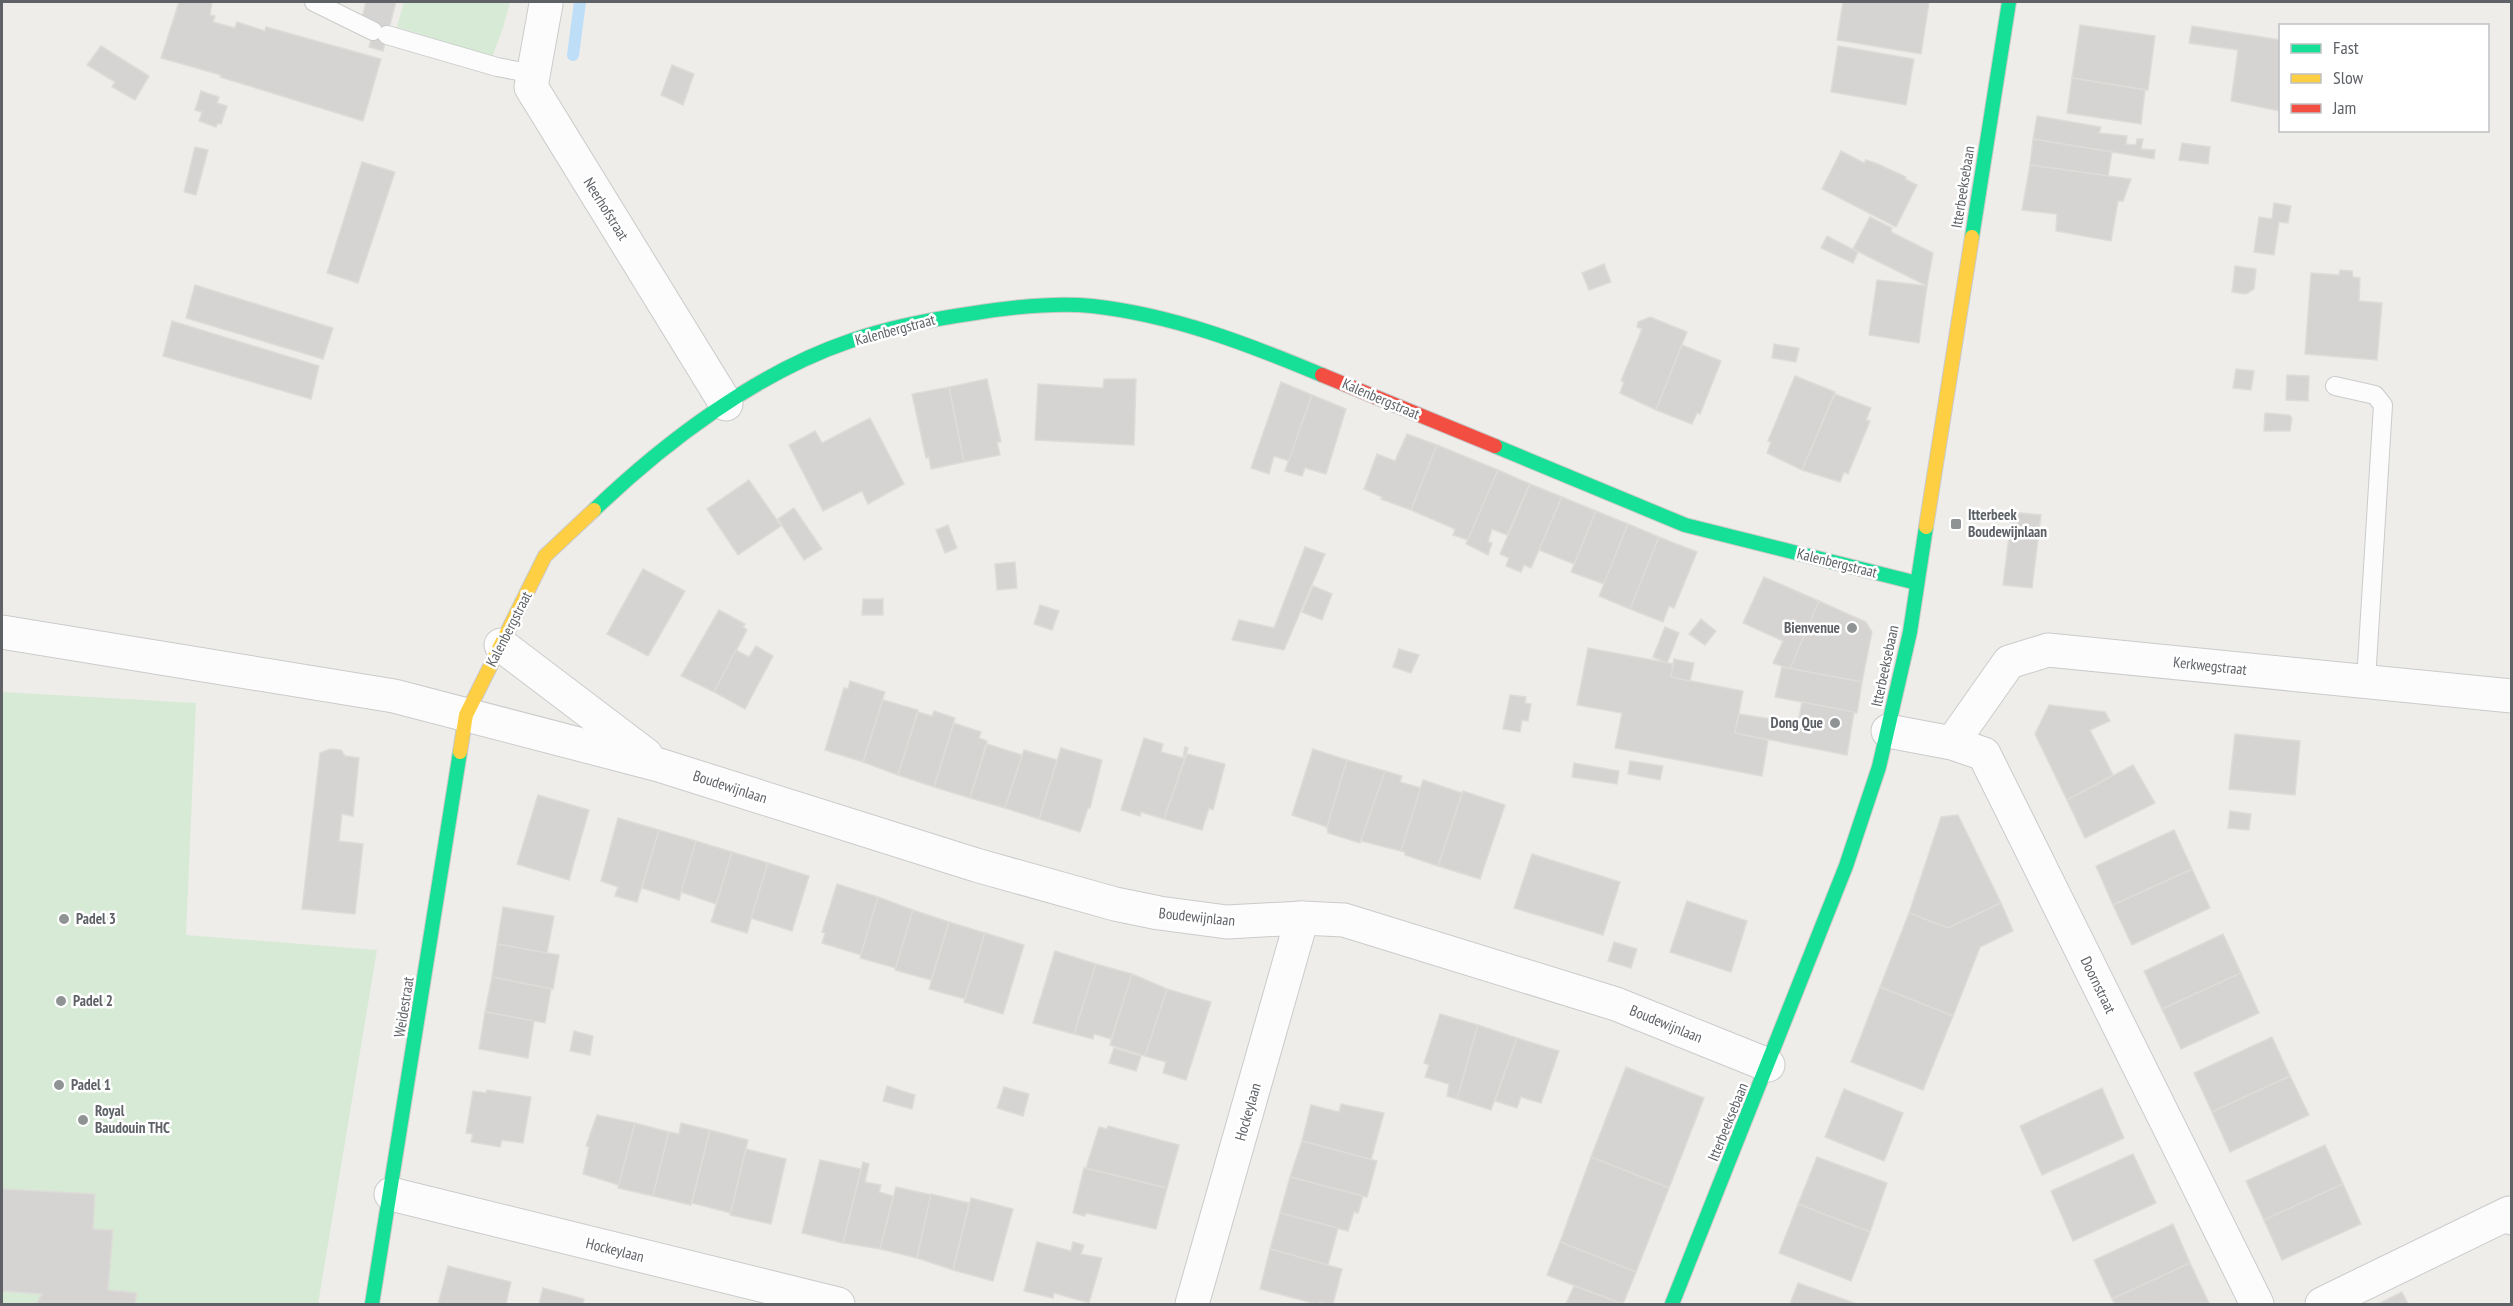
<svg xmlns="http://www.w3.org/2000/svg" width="2513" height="1306" font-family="'PT Sans Narrow',sans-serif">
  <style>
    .green { fill: #d7ead5 }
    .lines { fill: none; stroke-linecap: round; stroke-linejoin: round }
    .stream { stroke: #bedef8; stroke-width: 12 }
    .building { fill: #d5d4d2; stroke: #dedcd8; stroke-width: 1.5 }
    .lane-casing { stroke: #cacbcb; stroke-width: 20 }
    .street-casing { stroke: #cacbcb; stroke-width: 35 }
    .fast-casing { stroke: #c9c9ca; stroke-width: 16 }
    .slow-casing { stroke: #c9c9ca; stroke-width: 16 }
    .jam-casing { stroke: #c9c9ca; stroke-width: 16 }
    .lane { stroke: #fcfcfc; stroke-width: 18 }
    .street { stroke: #fcfcfc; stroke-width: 33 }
    .fast { stroke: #16e098; stroke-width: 14 }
    .slow { stroke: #ffcf43; stroke-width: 14 }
    .jam { stroke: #f24e42; stroke-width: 14 }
    .poi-dot { fill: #909394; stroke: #fff; stroke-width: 2 }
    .labels { text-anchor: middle; stroke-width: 5; stroke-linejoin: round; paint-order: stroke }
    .street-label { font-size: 15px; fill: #5e6267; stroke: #fff }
    .poi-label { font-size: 15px; font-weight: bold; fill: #5e6267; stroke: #fff; text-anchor: start }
  </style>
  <rect width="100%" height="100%" fill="#eeede9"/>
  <g class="green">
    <path d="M404 2H510L503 28 492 57 397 27Z"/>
    <path d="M2 692 196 703 186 935 377 950 318 1304H2Z"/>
  </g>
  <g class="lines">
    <path class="stream" d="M573 55 580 2"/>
  </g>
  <g class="building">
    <path d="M179 2H212L210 15 215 16 213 22 235 28 237 22 265 31 266 27 381 59 363 121 220 77 221 75 161 58Z"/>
    <path d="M366 2H396L383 51 369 47 376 22 362 18Z"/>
    <path d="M1843 2H1929L1921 54 1837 40Z"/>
    <path d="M2080 25 2155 36 2148 90 2072 78Z"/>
    <path d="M2192 26 2280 40V111L2231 101 2238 50 2189 43Z"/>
    <path d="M101 46 149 76 135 100 112 87 115 82 87 65Z"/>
    <path d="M1838 46 1914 59 1906 105 1831 92Z"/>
    <path d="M672 65 694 74 683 105 661 95Z"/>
    <path d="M2072 78 2145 90 2141 124 2067 113Z"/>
    <path d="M201 91 219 97 217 103 227 106 221 124 218 123 216 127 199 121 202 112 195 110Z"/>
    <path d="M2037 116 2101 127 2099 133 2127 136 2126 144 2136 145 2137 139H2143L2141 149 2155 150 2154 159 2033 139Z"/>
    <path d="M2033 139 2112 152 2108 176 2030 165Z"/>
    <path d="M2182 143 2210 147 2208 164 2179 160Z"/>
    <path d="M195 147 208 150 196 195 184 192Z"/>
    <path d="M1841 151 1864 163 1866 160 1878 164 1906 177 1905 179 1917 185 1896 227 1822 189Z"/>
    <path d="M362 162 395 172 358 283 327 273Z"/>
    <path d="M2030 165 2131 179 2123 201H2118L2111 241 2056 231 2057 214 2022 210Z"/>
    <path d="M2274 203 2291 206 2288 223 2279 222 2274 255 2254 252 2259 217 2272 219Z"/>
    <path d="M1870 217 1892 228 1891 232 1933 253 1927 286 1853 249Z"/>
    <path d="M1827 236 1858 252 1853 263 1821 248Z"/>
    <path d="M1604 264 1611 282 1589 290 1582 273Z"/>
    <path d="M2235 266 2256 269 2254 289 2246 294 2232 292Z"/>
    <path d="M2340 270 2352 271 2353 277 2360 278 2359 301 2382 303 2377 360 2305 354 2311 273 2339 275Z"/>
    <path d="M1877 280 1927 286 1919 343 1869 335Z"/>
    <path d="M195 285 333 328 323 359 186 318Z"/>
    <path d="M1650 317 1687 332 1656 410 1620 393 1624 382 1621 381 1642 329 1637 327 1638 322Z"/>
    <path d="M172 321 319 366 311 399 163 356Z"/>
    <path d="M1774 344 1799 348 1796 362 1772 358Z"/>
    <path d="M1682 345 1721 361 1700 414 1697 413 1692 424 1656 410Z"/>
    <path d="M2236 369 2254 371 2251 390 2233 388Z"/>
    <path d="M2287 375 2309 376 2308 401 2286 400Z"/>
    <path d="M1795 376 1835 392 1802 470 1767 453 1771 442 1768 441Z"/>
    <path d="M987 379 1001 442H997L1000 455 964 462 949 387Z"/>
    <path d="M1104 379H1136L1134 445 1035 440 1038 384 1103 388Z"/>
    <path d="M1281 382 1312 395 1289 461 1274 456 1269 474 1251 468Z"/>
    <path d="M949 387 964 462 931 469 929 457 926 458 912 394Z"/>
    <path d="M1835 394 1871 408 1866 420 1870 421 1848 474 1844 472 1840 482 1802 470Z"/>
    <path d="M1312 395 1346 409 1326 474 1305 468 1302 476 1285 471Z"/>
    <path d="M2265 413 2289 415 2292 418 2290 431H2264Z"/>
    <path d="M870 418 904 484 868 504 862 491 823 511 789 445 815 431 822 443Z"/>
    <path d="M1407 434 1437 445 1411 510 1381 499 1382 497 1364 489 1377 454 1395 461Z"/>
    <path d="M1437 445 1498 470 1468 540 1453 535 1455 529 1411 510Z"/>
    <path d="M1498 470 1530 484 1507 535 1492 529 1488 542 1492 543 1488 555 1466 544Z"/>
    <path d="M749 480 781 526 738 555 707 509Z"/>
    <path d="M1530 484 1562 497 1531 568 1524 565 1521 572 1506 566 1509 558 1500 554Z"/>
    <path d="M1562 497 1596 511 1574 564 1539 550Z"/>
    <path d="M794 508 822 549 804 560 778 519Z"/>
    <path d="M1596 511 1628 524 1604 584 1571 572Z"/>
    <path d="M2012 512 2041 515 2032 588 2003 585Z"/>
    <path d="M1628 524 1659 537 1630 609 1599 596Z"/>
    <path d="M948 525 957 548 945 553 936 530Z"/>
    <path d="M1659 537 1697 552 1674 608 1669 606 1663 622 1630 609Z"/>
    <path d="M1305 547 1325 554 1284 650 1232 640 1239 620 1274 628Z"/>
    <path d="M1015 562 1017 588 997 590 995 564Z"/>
    <path d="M643 569 685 591 648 656 607 634Z"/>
    <path d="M1764 577 1819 601 1790 669 1773 663 1783 641 1743 623Z"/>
    <path d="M1313 586 1332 594 1322 620 1302 612Z"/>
    <path d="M863 599H883V615H862Z"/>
    <path d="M1819 601 1866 622 1872 632 1862 682 1790 669Z"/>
    <path d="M1040 605 1059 611 1052 630 1034 624Z"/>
    <path d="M719 610 745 624 743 627 747 630 714 692 681 676Z"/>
    <path d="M1701 619 1716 631 1705 645 1689 634Z"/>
    <path d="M1665 627 1679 633 1667 663 1653 657Z"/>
    <path d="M756 646 773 656 745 709 714 692 736 650 749 657Z"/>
    <path d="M1588 648 1674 664 1671 677 1743 691 1735 733 1768 740 1762 776 1615 748 1622 713 1577 705Z"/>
    <path d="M1399 649 1419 655 1411 673 1393 667Z"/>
    <path d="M1674 659 1694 663 1690 681 1671 677Z"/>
    <path d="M1782 667 1862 682 1857 713 1775 697Z"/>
    <path d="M850 681 885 692 863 762 825 750 844 688 848 689Z"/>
    <path d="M1510 695 1526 697 1525 703 1531 704 1528 721 1522 720 1520 732 1503 729Z"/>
    <path d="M883 700 918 710 898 775 863 762Z"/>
    <path d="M1802 702 1854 712 1847 755 1735 733 1739 714 1798 723Z"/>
    <path d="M2049 705 2105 712 2110 721 2090 730 2113 775 2067 800 2035 734Z"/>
    <path d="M934 711 955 718 934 787 898 775 918 712 932 716Z"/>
    <path d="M954 723 981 732 979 738 987 741 970 798 934 787Z"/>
    <path d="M2235 734 2300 741 2295 795 2229 789Z"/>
    <path d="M1144 738 1163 744 1161 752 1183 758 1185 747 1188 748 1164 819 1141 812 1140 816 1121 810Z"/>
    <path d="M987 744 1022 755 1005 808 970 798Z"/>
    <path d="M1061 748 1102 760 1090 808H1088L1080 832 1039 819Z"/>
    <path d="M330 749 341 750 345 756 359 758 353 816 342 814 339 841 363 844 355 914 302 909 320 753Z"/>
    <path d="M1313 749 1347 760 1327 827 1292 815Z"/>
    <path d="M1024 750 1057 760 1039 819 1005 808Z"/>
    <path d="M1187 754 1225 764 1213 810 1209 808 1202 830 1164 819Z"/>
    <path d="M1347 760 1385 771 1360 843 1328 833 1327 827Z"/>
    <path d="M1630 761 1663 766 1660 780 1628 774Z"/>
    <path d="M1574 763 1619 771 1617 784 1572 777Z"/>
    <path d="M2133 765 2155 803 2085 838 2067 800Z"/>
    <path d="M1385 771 1402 776 1400 782 1421 788 1401 851 1361 841Z"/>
    <path d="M1423 780 1462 793 1438 866 1405 855V852L1401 851Z"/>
    <path d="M1463 791 1505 805 1480 879 1438 866Z"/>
    <path d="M538 795 589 810 569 880 517 864Z"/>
    <path d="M2230 811 2251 814 2249 830 2228 828Z"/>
    <path d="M1958 815 2001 903 1948 928 1909 913 1941 817Z"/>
    <path d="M618 818 659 830 637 902 615 896 618 887 601 881Z"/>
    <path d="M659 830 696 841 679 900 642 888Z"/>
    <path d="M2174 830 2192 869 2113 905 2096 866Z"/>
    <path d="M696 841 732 852 716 904 681 892Z"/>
    <path d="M732 852 768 863 747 933 711 922Z"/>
    <path d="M1532 854 1620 882 1603 935 1514 908Z"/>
    <path d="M768 863 809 876 792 931 751 918Z"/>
    <path d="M2192 869 2210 908 2132 945 2113 905Z"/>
    <path d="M837 884 878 897 861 955 822 943 825 933 822 932Z"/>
    <path d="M878 897 913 910 896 968 860 958Z"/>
    <path d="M1687 901 1747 921 1731 972 1670 952Z"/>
    <path d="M2001 903 2013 931 1980 947 1953 1016 1880 987 1909 913 1948 928Z"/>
    <path d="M503 907 554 916 547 953 497 944Z"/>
    <path d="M913 910 949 922 931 980 895 970Z"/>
    <path d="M949 922 985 933 965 999 929 989Z"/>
    <path d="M985 933 1024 945 1003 1014 964 1002Z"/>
    <path d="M2223 934 2241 973 2162 1009 2144 971Z"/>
    <path d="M1614 942 1637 949 1631 968 1608 961Z"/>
    <path d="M497 944 559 955 553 989 492 977Z"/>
    <path d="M1055 951 1096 964 1074 1034 1033 1023Z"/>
    <path d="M1096 964 1132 974 1111 1039 1094 1034 1093 1039 1074 1034Z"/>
    <path d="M2241 973 2259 1013 2181 1049 2162 1009Z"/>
    <path d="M1132 974 1167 989 1145 1056 1110 1045Z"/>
    <path d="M492 977 551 989 545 1023 485 1012Z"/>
    <path d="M1880 987 1953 1016 1923 1090 1851 1062Z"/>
    <path d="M1167 989 1211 1002 1186 1080 1163 1073 1166 1062 1145 1056Z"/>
    <path d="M485 1012 534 1021 528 1058 479 1049Z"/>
    <path d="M1440 1014 1478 1025 1457 1099 1447 1096 1449 1084 1425 1077 1429 1065 1424 1063Z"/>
    <path d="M1478 1025 1517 1038 1491 1110 1457 1099Z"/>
    <path d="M574 1031 593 1036 590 1055 570 1051Z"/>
    <path d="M2272 1037 2290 1076 2212 1112 2194 1073Z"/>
    <path d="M1517 1038 1559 1051 1541 1103 1521 1097 1517 1108 1495 1101Z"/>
    <path d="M1114 1048 1141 1056 1136 1071 1109 1063Z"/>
    <path d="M1626 1067 1704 1098 1669 1188 1591 1157Z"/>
    <path d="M2290 1076 2309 1115 2230 1152 2212 1112Z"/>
    <path d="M887 1086 915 1095 912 1109 883 1101Z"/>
    <path d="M1004 1087 1029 1094 1023 1116 997 1108Z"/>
    <path d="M2102 1088 2124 1138 2042 1175 2020 1126Z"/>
    <path d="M1844 1089 1903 1113 1884 1161 1825 1137Z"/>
    <path d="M487 1090 531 1097 523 1143 502 1140 500 1147 471 1142 473 1134 466 1133 473 1091 486 1093Z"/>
    <path d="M1341 1104 1384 1113 1371 1160 1302 1141 1311 1105 1339 1112Z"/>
    <path d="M597 1115 635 1123 619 1185 583 1174 589 1147 586 1146Z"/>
    <path d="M635 1123 669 1132 653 1196 618 1188Z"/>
    <path d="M681 1123 710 1130 691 1205 653 1196 669 1132 679 1134Z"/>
    <path d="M1108 1126 1179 1145 1167 1188 1086 1168 1099 1127 1107 1129Z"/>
    <path d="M710 1130 748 1140 731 1213 692 1203Z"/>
    <path d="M1302 1141 1377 1161 1367 1197 1290 1177Z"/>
    <path d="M2325 1145 2343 1184 2264 1220 2246 1181Z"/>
    <path d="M746 1149 786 1159 771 1224 730 1215Z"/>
    <path d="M2133 1154 2156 1203 2073 1241 2051 1191Z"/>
    <path d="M1591 1157 1669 1188 1636 1272 1560 1242Z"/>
    <path d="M1817 1157 1887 1183 1870 1232 1798 1204Z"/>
    <path d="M820 1160 861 1169 843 1243 802 1233Z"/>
    <path d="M863 1162 869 1164 865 1182 881 1185 879 1192 893 1196 880 1249 843 1243Z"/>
    <path d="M1084 1168 1167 1188 1156 1229 1086 1213 1085 1216 1073 1213Z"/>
    <path d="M1290 1177 1363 1196 1358 1213 1354 1212 1348 1231 1280 1213Z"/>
    <path d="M2343 1184 2361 1224 2282 1260 2264 1220Z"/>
    <path d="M896 1187 932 1195 917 1258 880 1249Z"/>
    <path d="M2 1189 95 1194 93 1229 113 1230 108 1290 137 1293 135 1304H36L42 1294 2 1291Z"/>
    <path d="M931 1194 969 1203 953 1270 917 1258Z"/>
    <path d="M971 1198 1013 1209 993 1281 953 1270Z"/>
    <path d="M1798 1204 1870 1232 1851 1281 1779 1253Z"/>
    <path d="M1280 1213 1338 1228 1328 1265 1270 1249Z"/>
    <path d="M2173 1224 2190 1263 2112 1299 2094 1260Z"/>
    <path d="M1037 1242 1071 1251 1073 1242 1084 1245 1081 1254 1102 1258 1089 1303 1054 1293 1053 1298 1024 1291Z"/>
    <path d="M1560 1242 1636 1272 1623 1304 1547 1275Z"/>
    <path d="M1270 1249 1342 1269 1333 1304 1318 1302 1317 1304 1260 1289Z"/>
    <path d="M2190 1263 2209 1303 2115 1304 2112 1299Z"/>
    <path d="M448 1266 511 1282 506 1304H438Z"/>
    <path d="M1798 1283 1857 1304H1790Z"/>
    <path d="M1574 1286 1623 1304H1566Z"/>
    <path d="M543 1288 584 1299 583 1304H539Z"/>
    <path d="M2402 1292 2408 1304H2378Z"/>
  </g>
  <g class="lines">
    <defs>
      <g id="lane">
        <path d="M314 2 373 31"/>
        <path d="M387 35 497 67 534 74"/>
        <path d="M2335 386 2375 395 2383 405 2366 681"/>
      </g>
      <g id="street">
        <path d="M546 4 531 87 726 404"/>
        <path d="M2 632 394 696 659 765 976 865 1115 904 1159 913 1227 922 1302 918 1344 920 1616 1004 1768 1065"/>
        <path d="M501 645 646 755"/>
        <path d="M1888 731 1952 743 1984 754 2257 1304"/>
        <path d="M1952 743 2009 662 2048 650 2512 696"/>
        <path d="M391 1194 838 1304"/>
        <path d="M1192 1304 1302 918"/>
        <path d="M2322 1304 2509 1213 2512 1218"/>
      </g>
      <g id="fast">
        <path d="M1972 237 2009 2"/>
        <path d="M1495 446 1685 525 1917 583"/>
        <path d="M594 510C665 442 756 373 850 341 890 327 933 319 975 313 1013 307 1054 302 1092 306 1173 315 1248 344 1322 375"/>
        <path d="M372 1304 460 752"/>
        <path d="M1672 1304 1846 866 1879 767 1910 632 1926 527"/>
      </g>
      <g id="slow">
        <path d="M1926 527 1972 237"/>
        <path d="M460 752 466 715 545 556 594 510"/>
      </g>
      <path id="jam" d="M1322 375 1495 446"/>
    </defs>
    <use href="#lane" class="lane-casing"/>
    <use href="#street" class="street-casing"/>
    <use href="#fast" class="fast-casing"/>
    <use href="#slow" class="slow-casing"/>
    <use href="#jam" class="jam-casing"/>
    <use href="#lane" class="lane"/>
    <use href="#street" class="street"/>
    <use href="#fast" class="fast"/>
    <use href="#slow" class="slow"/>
    <use href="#jam" class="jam"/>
  </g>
  <g class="poi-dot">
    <rect x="1950" y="518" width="12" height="12" rx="3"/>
    <circle cx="1852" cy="628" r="6"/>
    <circle cx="1835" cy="723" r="6"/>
    <circle cx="64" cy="919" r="6"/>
    <circle cx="61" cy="1001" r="6"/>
    <circle cx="59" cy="1085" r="6"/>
    <circle cx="83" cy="1120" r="6"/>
  </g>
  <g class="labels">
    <g class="street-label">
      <text transform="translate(1963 187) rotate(-81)" y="5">Itterbeeksebaan</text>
      <text transform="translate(606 209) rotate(58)" y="5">Neerhofstraat</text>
      <text transform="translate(895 330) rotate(-15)" y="5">Kalenbergstraat</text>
      <text transform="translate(1381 399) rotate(23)" y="5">Kalenbergstraat</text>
      <text transform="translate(1837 563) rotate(14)" y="5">Kalenbergstraat</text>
      <text transform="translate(509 629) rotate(-63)" y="5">Kalenbergstraat</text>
      <text transform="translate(1885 666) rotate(-78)" y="5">Itterbeeksebaan</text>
      <text transform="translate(2210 666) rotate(6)" y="5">Kerkwegstraat</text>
      <text transform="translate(730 787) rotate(18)" y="5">Boudewijnlaan</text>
      <text transform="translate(1197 917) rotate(6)" y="5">Boudewijnlaan</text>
      <text transform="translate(2098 985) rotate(64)" y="5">Doornstraat</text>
      <text transform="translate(404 1007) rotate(-81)" y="5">Weidestraat</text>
      <text transform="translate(1666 1024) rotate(22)" y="5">Boudewijnlaan</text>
      <text transform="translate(1248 1112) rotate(-74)" y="5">Hockeylaan</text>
      <text transform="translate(1728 1122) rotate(-68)" y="5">Itterbeeksebaan</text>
      <text transform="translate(615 1250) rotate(14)" y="5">Hockeylaan</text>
    </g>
    <g class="poi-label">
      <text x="1968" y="520">Itterbeek<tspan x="1968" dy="17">Boudewijnlaan</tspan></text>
      <text x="1840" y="633" text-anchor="end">Bienvenue</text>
      <text x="1823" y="728" text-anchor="end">Dong Que</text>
      <text x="76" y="924">Padel 3</text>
      <text x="73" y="1006">Padel 2</text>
      <text x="71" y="1090">Padel 1</text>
      <text x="95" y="1116">Royal<tspan x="95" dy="17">Baudouin THC</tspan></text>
    </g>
  </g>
  <rect width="2513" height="1306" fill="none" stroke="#5e6267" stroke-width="6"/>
  <rect x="2279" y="24" width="210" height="108" fill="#ffffff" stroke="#bfc0c2" stroke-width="1.5"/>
  <rect x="2291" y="44" width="30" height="9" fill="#16e098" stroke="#bfc0c2" stroke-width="1.5"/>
  <text x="2333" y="54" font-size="18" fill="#5e6267">Fast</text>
  <rect x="2291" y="74" width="30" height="9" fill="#ffcf43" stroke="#bfc0c2" stroke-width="1.5"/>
  <text x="2333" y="84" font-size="18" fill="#5e6267">Slow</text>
  <rect x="2291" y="104" width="30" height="9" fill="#f24e42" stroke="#bfc0c2" stroke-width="1.5"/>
  <text x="2333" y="114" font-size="18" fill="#5e6267">Jam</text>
</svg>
